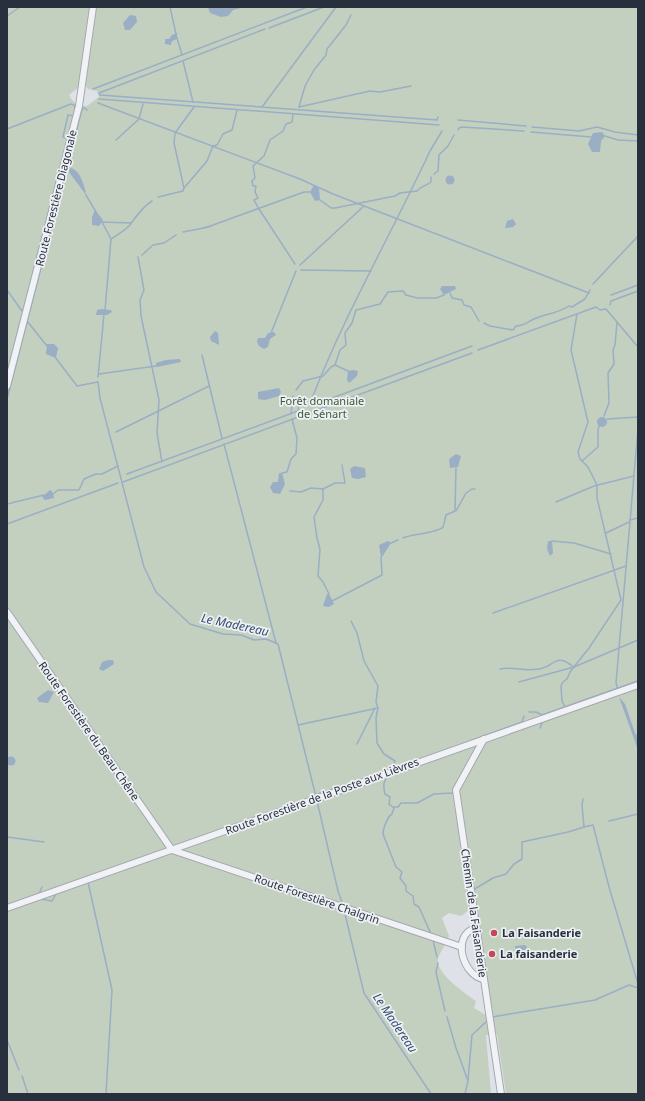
<svg xmlns="http://www.w3.org/2000/svg" width="645" height="1101" font-family="'Noto Sans',sans-serif">
  <style>
    .green { fill: #c3d0bf; fill-rule: evenodd }
    .water { fill: #9aaec5 }
    .lines { fill: none; stroke-linecap: round; stroke-linejoin: round }
    .stream { stroke: #9aaec5; stroke-width: 1.5 }
    .minor-casing { stroke: #a4a8b1; stroke-width: 8 }
    .minor { stroke: #f0f2f5; stroke-width: 6 }
    .poi-dot { fill: #c74759; stroke: #edf0f4; stroke-width: 1.5 }
    .labels { text-anchor: middle; stroke-width: 3.5; stroke-linejoin: round; paint-order: stroke }
    .street-label { font-size: 11px; fill: #282f3d; stroke: #edf0f4 }
    .park-label { font-size: 11px; fill: #3c5836; stroke: #edf0f4 }
    .poi-label { font-size: 11px; font-weight: bold; fill: #282f3d; stroke: #edf0f4; text-anchor: start }
    .water-label { font-size: 12px; font-style: italic; fill: #344d6e; stroke: #edf0f4 }
  </style>
  <rect width="100%" height="100%" fill="#dee1e7"/>
  <path class="green" d="M7 7H638V1094H506L497 1034 486 1035 491 1094H7ZM84 83 88 89 97 91 99 97 87 106C78 106 73 103 69 95ZM472 908 489 1017 474 1008 476 1001C466 994 435 973 438 959 440 952 446 944 449 936L442 918 449 913 461 916Z"/>
  <g class="water">
    <path d="M208 7H245L233 10 228 16 221 17 210 13Z"/>
    <path d="M130 15 136 16 137 22 130 30H125L123 23Z"/>
    <path d="M177 33V39L172 41 171 45 165 44V39H169L172 35Z"/>
    <path d="M602 132 605 136 601 141 600 152H592L588 144 593 133Z"/>
    <path d="M70 168C80 169 85 187 86 195L69 172Z"/>
    <circle cx="450" cy="180" r="4.5"/>
    <path d="M314 185 319 188 320 200 315 201 310 192Z"/>
    <path d="M95 210 103 220 99 226 92 225V217Z"/>
    <path d="M513 219 516 224 513 227 505 228 507 221Z"/>
    <path d="M442 286H455L456 289 444 295 440 289Z"/>
    <path d="M101 309 111 310 112 312 107 315H96L97 310Z"/>
    <path d="M215 331 218 333 219 345 211 341 210 337Z"/>
    <path d="M274 332 276 335 270 339 268 347 264 349 259 346 257 342 258 338H265L268 333Z"/>
    <path d="M47 344H54L58 348 56 358 46 354Z"/>
    <path d="M180 359 181 362 157 367 156 365V363L166 360Z"/>
    <path d="M353 370 358 371 357 376 349 383 347 380 348 371Z"/>
    <path d="M279 388 281 392 279 396 265 400 258 399V392Z"/>
    <circle cx="602" cy="422" r="5"/>
    <path d="M456 454 461 456 458 467 450 468 449 459Z"/>
    <path d="M354 466 365 468 366 477 358 479 352 478 350 469Z"/>
    <path d="M279 473H282L285 484 280 494 273 493 270 487 273 482H278Z"/>
    <path d="M50 490 52 491 54 498 45 500 42 497Z"/>
    <path d="M388 541 391 543 382 557H381L379 545Z"/>
    <path d="M548 541H552L553 553 550 556 547 549Z"/>
    <path d="M327 594H329L334 604 329 607 323 606Z"/>
    <path d="M108 660H113L114 664 103 671 99 669 102 662Z"/>
    <path d="M48 690 54 692 48 703 39 702 37 698Z"/>
    <path d="M619 697 625 704 635 733 638 737V750Z"/>
    <circle cx="11" cy="761" r="4.5"/>
    <path d="M525 945 527 947 525 950 516 952 515 946Z"/>
  </g>
  <g class="lines">
    <g class="stream">
      <path d="M170 7 176 34"/>
      <path d="M7 16 20 7"/>
      <path d="M269 28 324 7"/>
      <path d="M265 29 99 93 100 95 437 120 438 117"/>
      <path d="M177 38 182 55"/>
      <path d="M183 61 193 102"/>
      <path d="M93 89 307 7"/>
      <path d="M99 99 439 125"/>
      <path d="M98 103 300 179 333 194 589 293"/>
      <path d="M262 107 336 7"/>
      <path d="M299 107 370 91 380 92 411 86"/>
      <path d="M299 107 305 86 314 70 326 55 327 49 346 25 351 15"/>
      <path d="M293 114 292 122 286 124 283 131 270 140 264 156 253 166 255 178 252 181 253 186H256L255 192 258 198 254 200 259 209 295 264"/>
      <path d="M458 120 526 126"/>
      <path d="M532 127 579 131 597 127 615 132 638 135"/>
      <path d="M7 129 71 104 74 105 75 108"/>
      <path d="M458 130 459 128 462 127 524 131"/>
      <path d="M531 132 591 137"/>
      <path d="M605 136 618 140 638 141"/>
      <path d="M68 139 63 137 68 115 74 116"/>
      <path d="M116 140 139 119 143 104"/>
      <path d="M434 174 438 171 439 155 448 146 454 135"/>
      <path d="M638 182V202"/>
      <path d="M184 188 207 161 213 146 217 145 223 134 232 130 237 110"/>
      <path d="M86 195 96 212"/>
      <path d="M158 197 183 191 184 188 174 143 175 133 194 107"/>
      <path d="M320 200 331 208H335L395 196 400 193 417 191C421 186 426 186 431 182V177"/>
      <path d="M101 222 131 223"/>
      <path d="M102 222 111 239"/>
      <path d="M183 232C192 230 208 228 213 225L304 192H310"/>
      <path d="M142 255 153 245 164 243 176 235"/>
      <path d="M138 257 144 290 140 300 141 316 159 400 157 433 162 462"/>
      <path d="M300 265 364 206"/>
      <path d="M301 270 371 271"/>
      <path d="M593 284 638 236"/>
      <path d="M7 290 22 311"/>
      <path d="M450 293 452 298 462 300 464 305 471 307 479 321"/>
      <path d="M611 295 638 285"/>
      <path d="M610 305 611 301 638 291"/>
      <path d="M105 310 111 239C117 235 124 231 129 226 136 217 142 207 152 201"/>
      <path d="M27 321 47 346"/>
      <path d="M484 323 490 326 513 330 516 326C524 326 527 322 534 319 545 314 559 313 569 306L572 307 585 299 590 290"/>
      <path d="M271 333 296 271"/>
      <path d="M478 350 596 307 600 310 606 309 638 347"/>
      <path d="M202 355 222 438"/>
      <path d="M55 357 77 386 98 382 100 398 144 567 156 592 190 624 223 634 241 635 254 640 266 639 278 644 316 797"/>
      <path d="M11 358 58 176"/>
      <path d="M335 365 348 371"/>
      <path d="M99 374 156 366"/>
      <path d="M98 377 104 314"/>
      <path d="M296 390 303 381 323 376 331 367 335 365 340 350 346 345 345 333 352 323 356 310 380 304 388 292 403 291 406 295 417 298H436L444 295"/>
      <path d="M7 399 82 109 85 108 87 110"/>
      <path d="M305 401H311C344 315 391 235 430 151L442 131"/>
      <path d="M312 402 316 404 472 346"/>
      <path d="M291 414 293 396"/>
      <path d="M315 416 317 410 472 353"/>
      <path d="M604 416 609 403 608 373 614 364 613 350 615 345 617 322"/>
      <path d="M607 419 638 417"/>
      <path d="M116 432 209 386"/>
      <path d="M224 444 276 643"/>
      <path d="M582 461 598 447V429L600 425"/>
      <path d="M282 473 287 472 291 459 296 454 297 438 292 419"/>
      <path d="M127 474 298 411 299 404"/>
      <path d="M123 482 301 416"/>
      <path d="M323 489 335 483H345L342 465"/>
      <path d="M290 491 301 492 311 488 323 489V500L314 517 317 538 320 549 318 576 323 582 329 594"/>
      <path d="M53 494 58 490H79L84 479 96 474H102L118 466"/>
      <path d="M556 502 594 486 634 476"/>
      <path d="M7 504 44 495"/>
      <path d="M456 511 466 493 472 489H475"/>
      <path d="M630 520 638 518"/>
      <path d="M7 524 118 483"/>
      <path d="M606 533 629 522"/>
      <path d="M403 538C412 534 438 533 443 527 444 525 445 518 446 515L455 511 456 468"/>
      <path d="M552 541 574 543 611 554"/>
      <path d="M391 543 398 540"/>
      <path d="M332 601 382 575 381 557"/>
      <path d="M493 613 626 566"/>
      <path d="M351 621 357 633 364 661 378 686 376 702 378 708 376 718 377 743 384 754 395 761 391 770"/>
      <path d="M500 669C513 666 529 673 543 668 551 666 555 658 564 661 567 662 571 665 574 667"/>
      <path d="M519 682 574 667 638 640"/>
      <path d="M618 690 616 683 638 429"/>
      <path d="M565 707 562 701 561 686 563 682 567 679 570 672 589 648 621 600 597 498V485L588 467 580 459 578 452 588 422 571 350 577 314"/>
      <path d="M529 712H536L542 715 638 681"/>
      <path d="M298 725 378 708"/>
      <path d="M540 728 543 721"/>
      <path d="M357 744 375 708"/>
      <path d="M462 744 522 722 524 716"/>
      <path d="M389 775C383 782 383 785 385 794L390 797 389 804 394 808 392 814C387 817 383 829 383 834L396 867 402 872 400 878 406 886V891L413 896 414 904 419 907 431 934"/>
      <path d="M315 795 351 783"/>
      <path d="M583 799 582 805 584 827 593 825 609 887 638 984"/>
      <path d="M317 801 338 891 343 905"/>
      <path d="M394 807H398L401 803H417L434 794 453 793"/>
      <path d="M609 821 638 814"/>
      <path d="M7 837 44 842"/>
      <path d="M88 882 112 990 106 1094"/>
      <path d="M473 890 493 878 506 874 514 864 522 859V842L568 832 584 827"/>
      <path d="M39 894 42 887"/>
      <path d="M41 899 52 901 56 894"/>
      <path d="M344 910 364 993 431 1094"/>
      <path d="M433 940 437 957"/>
      <path d="M438 963 436 972 445 1011"/>
      <path d="M447 1017 456 1048 468 1081 465 1094"/>
      <path d="M492 1017 595 1000 629 985 638 988"/>
      <path d="M7 1040 19 1070"/>
      <path d="M22 1076 28 1094"/>
      <path d="M468 1080 472 1035 487 1021"/>
    </g>
    <defs>
      <g id="minor">
        <path d="M7 386 79 106 93 7"/>
        <path d="M7 612 172 850"/>
        <path d="M484 739 456 790 501 1094"/>
        <path d="M172 850 462 947"/>
        <path d="M7 908 638 685"/>
        <path d="M475 928C451 936 463 975 483 979"/>
      </g>
    </defs>
    <use href="#minor" class="minor-casing"/>
    <use href="#minor" class="minor"/>
  </g>
  <g class="poi-dot">
    <circle cx="494" cy="933" r="4"/>
    <circle cx="492" cy="954" r="4"/>
  </g>
  <g class="labels">
    <g class="street-label">
      <text transform="translate(56 198) rotate(-76)" y="4">Route Forestière Diagonale</text>
      <text transform="translate(89 731) rotate(55)" y="4">Route Forestière du Beau Chêne</text>
      <text transform="translate(322 796) rotate(-20)" y="4">Route Forestière de la Poste aux Lièvres</text>
      <text transform="translate(317 899) rotate(19)" y="4">Route Forestière Chalgrin</text>
      <text transform="translate(474 913) rotate(82)" y="4">Chemin de la Faisanderie</text>
    </g>
    <g class="park-label">
      <text x="322" y="405">Forêt domaniale<tspan x="322" dy="13">de Sénart</tspan></text>
    </g>
    <g class="poi-label">
      <text x="502" y="937">La Faisanderie</text>
      <text x="500" y="958">La faisanderie</text>
    </g>
    <g class="water-label">
      <text transform="translate(235 625) rotate(12)" y="4">Le Madereau</text>
      <text transform="translate(395 1023) rotate(56)" y="4">Le Madereau</text>
    </g>
  </g>
  <rect width="645" height="1101" fill="none" stroke="#282f3d" stroke-width="16"/>
</svg>
